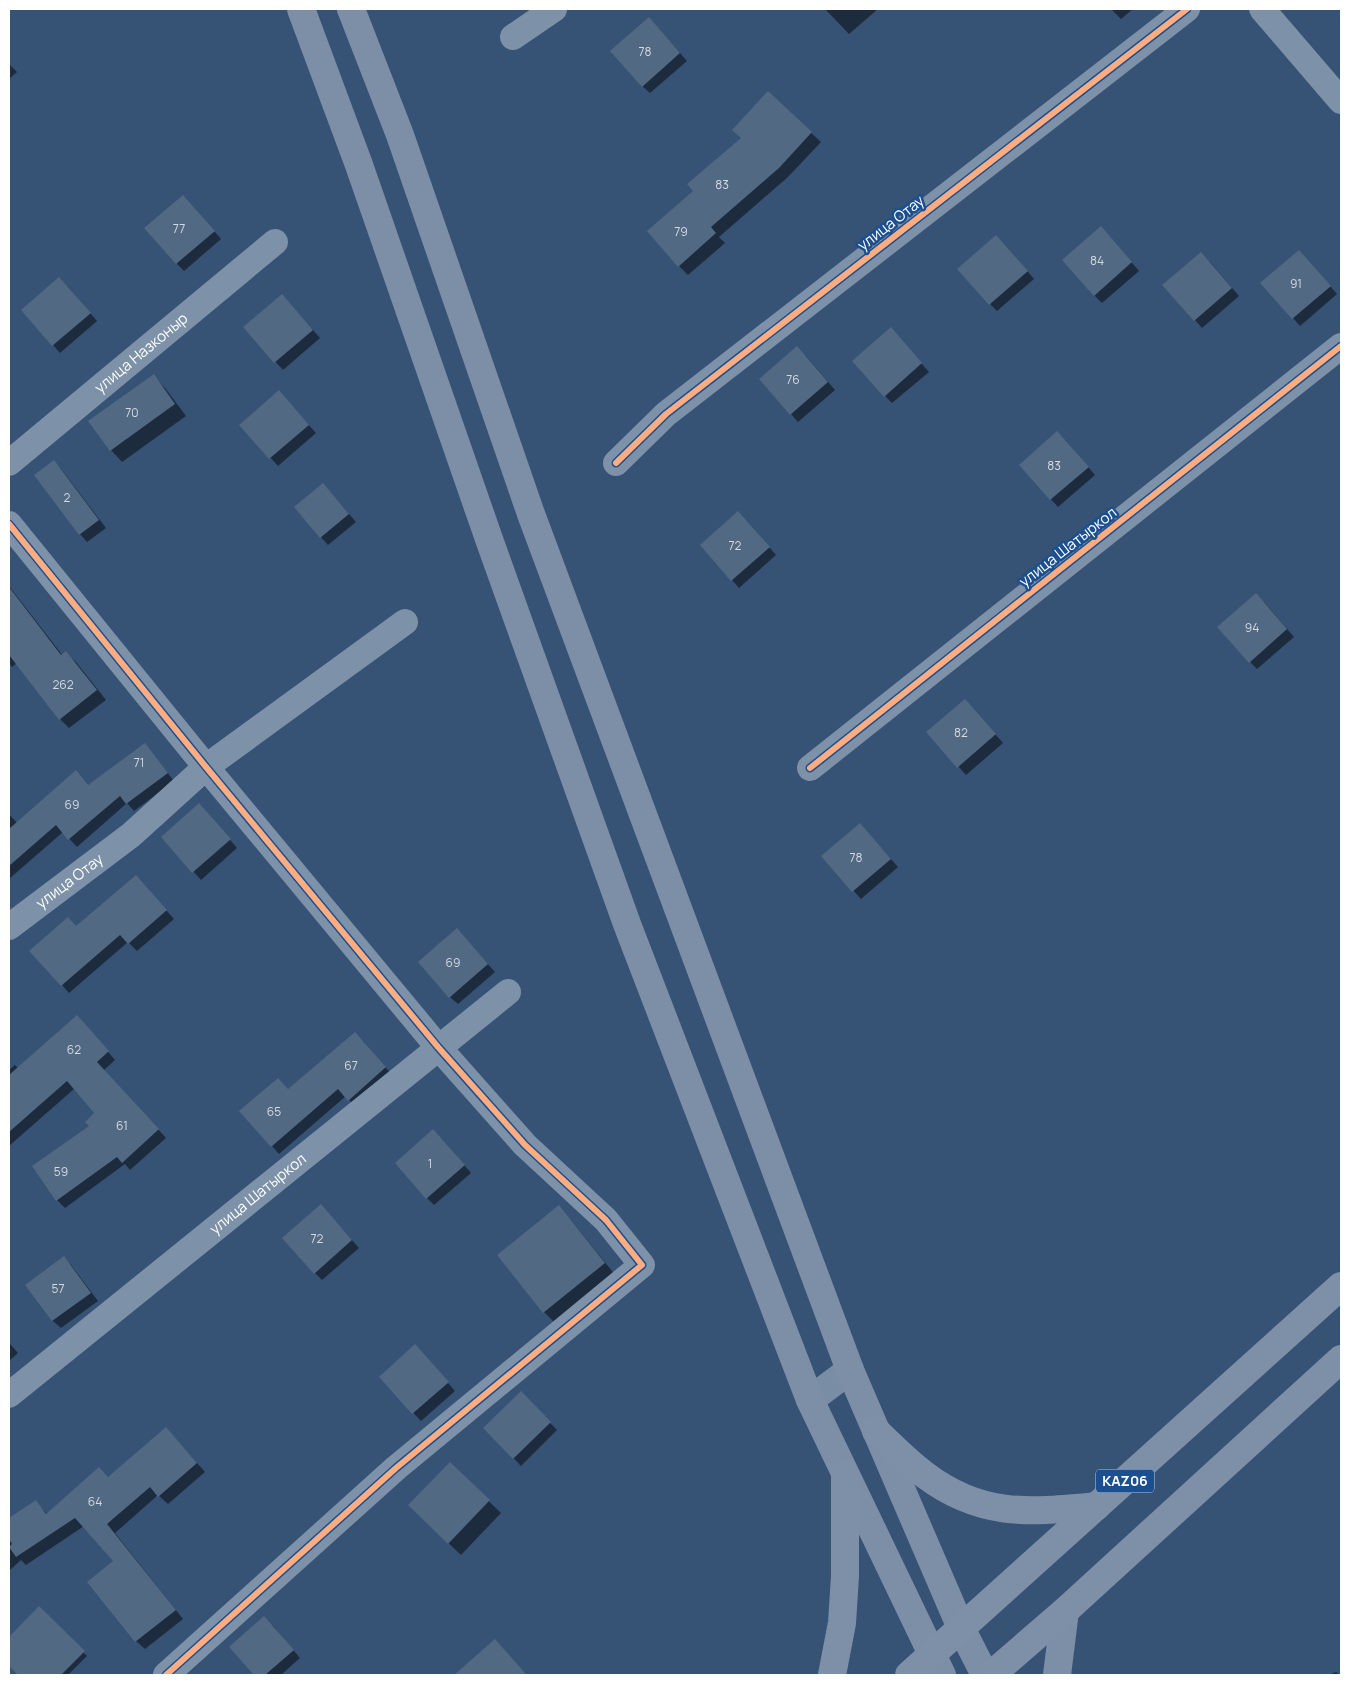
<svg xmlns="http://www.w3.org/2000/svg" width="1350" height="1684" font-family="Manrope,sans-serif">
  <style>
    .shadow { fill: #0007 }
    .building { fill: #526984 }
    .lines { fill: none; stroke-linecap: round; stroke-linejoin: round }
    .minor { stroke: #7d92a8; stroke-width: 26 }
    .secondary { stroke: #798da4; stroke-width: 28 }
    .primary { stroke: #7d8ea7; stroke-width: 28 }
    .trunk { stroke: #7e90a7; stroke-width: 28 }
    .cycleway-casing { stroke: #1b4f8f; stroke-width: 9 }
    .cycleway { stroke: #ffac80; stroke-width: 6 }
    .labels { text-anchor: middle; stroke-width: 5; stroke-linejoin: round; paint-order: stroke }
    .number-label { font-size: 12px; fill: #d4dae0 }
    .shield { fill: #1b4f8f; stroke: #bbcadd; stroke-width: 1 }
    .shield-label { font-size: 14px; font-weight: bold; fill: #fff }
    .street-label { font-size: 15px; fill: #fff; stroke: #1b4f8f }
  </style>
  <rect width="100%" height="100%" fill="#365274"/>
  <g class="shadow">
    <path d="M825 9H878L849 34Z"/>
    <path d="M1111 9H1133L1121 19Z"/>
    <path d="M656 26 687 61 650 93 642 86Z"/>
    <path d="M9 64 17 72 9 79Z"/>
    <path d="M768 93 821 142 788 177 719 237 725 243 688 275 679 266 695 191 742 138Z"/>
    <path d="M191 204 221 239 184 271 177 264Z"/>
    <path d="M1109 236 1139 271 1102 303 1094 295Z"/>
    <path d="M1004 244 1034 279 997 311 990 304Z"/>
    <path d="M1299 251 1337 294 1300 326 1293 318Z"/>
    <path d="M1209 261 1239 296 1202 328 1195 320Z"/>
    <path d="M67 286 97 321 60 353 53 345Z"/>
    <path d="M289 303 320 338 283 370 245 328Z"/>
    <path d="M898 337 929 372 892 403 885 396Z"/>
    <path d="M805 355 835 390 798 422 791 414Z"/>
    <path d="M154 376 165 388 186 416 122 462 111 450Z"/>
    <path d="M286 400 316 433 278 466 241 425Z"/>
    <path d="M1065 440 1095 475 1058 507 1020 465Z"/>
    <path d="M54 462 61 469 106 528 87 542 80 534 36 475Z"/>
    <path d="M323 484 356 522 328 545 321 537Z"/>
    <path d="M746 520 776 555 739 588 732 580Z"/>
    <path d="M9 586 63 656 66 653 76 662 106 700 69 728 60 719 17 663 12 667 9 663Z"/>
    <path d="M1264 602 1294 637 1257 669 1250 662Z"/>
    <path d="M972 708 1003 743 966 775 928 732Z"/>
    <path d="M145 744 174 781 134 811 127 803 77 847 63 832 9 879V814L17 823 89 786Z"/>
    <path d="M207 813 237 848 201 880 163 837Z"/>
    <path d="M867 832 898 867 861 899 823 856Z"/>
    <path d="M143 884 174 919 137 951 128 942 69 993 62 985 77 928Z"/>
    <path d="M464 938 495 972 458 1004 450 997Z"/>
    <path d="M85 1025 115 1060 104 1070 166 1138 130 1170 125 1164 65 1208 57 1200 96 1114 74 1089 9 1146V1070L15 1065 18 1068Z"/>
    <path d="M363 1041 393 1076 356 1108 346 1096 279 1154 272 1146 289 1091Z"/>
    <path d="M441 1138 471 1173 434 1205 427 1198Z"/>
    <path d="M559 1207 570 1219 616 1276 556 1324 544 1312 498 1255Z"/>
    <path d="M328 1213 359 1248 322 1280 315 1273Z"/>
    <path d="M64 1258 71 1265 98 1301 61 1328 53 1321 27 1285Z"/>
    <path d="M9 1343 18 1353 9 1361Z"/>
    <path d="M422 1353 455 1391 421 1421 380 1377Z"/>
    <path d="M521 1393 557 1430 521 1466 485 1428Z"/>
    <path d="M174 1437 205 1472 168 1504 158 1495 115 1533 183 1619 145 1649 136 1641 115 1561 84 1526 26 1565 21 1560 9 1571V1520L36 1502 47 1514Z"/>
    <path d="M450 1464 501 1513 461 1555 421 1517Z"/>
    <path d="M39 1608 87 1656 68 1675H20L9 1664V1638Z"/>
    <path d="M272 1625 300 1658 281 1675H256L231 1647Z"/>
    <path d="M495 1641 527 1675H456Z"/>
    <path d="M1336 1672 1340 1675H1329Z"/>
  </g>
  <g class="building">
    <path d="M649 17 680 53 642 87 610 51Z"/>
    <path d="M768 91 812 132 779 168 711 227 716 233 678 267 647 231 693 191 687 184 741 138 732 130Z"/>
    <path d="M183 195 215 231 176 264 144 228Z"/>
    <path d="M1101 226 1132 262 1094 296 1062 260Z"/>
    <path d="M996 235 1028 271 989 305 957 269Z"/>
    <path d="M1299 250 1331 286 1292 319 1260 283Z"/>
    <path d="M1201 252 1232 288 1194 321 1162 285Z"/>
    <path d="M59 277 91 313 52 346 21 310Z"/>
    <path d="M282 294 313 330 274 363 243 327Z"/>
    <path d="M891 327 922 363 884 397 852 361Z"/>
    <path d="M797 346 828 382 790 415 759 379Z"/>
    <path d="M154 374 175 404 110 451 88 421Z"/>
    <path d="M279 390 309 425 269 459 239 425Z"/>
    <path d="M1057 431 1089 467 1050 500 1019 465Z"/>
    <path d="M54 460 99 520 79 535 34 475Z"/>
    <path d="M323 483 349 514 320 538 294 507Z"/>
    <path d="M738 511 770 547 731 581 700 545Z"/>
    <path d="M9 587 61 655 66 651 97 690 59 720 9 655Z"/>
    <path d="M1256 593 1287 629 1249 663 1217 627Z"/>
    <path d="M965 699 996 734 957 768 926 732Z"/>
    <path d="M145 743 168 773 126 804 120 796 68 840 56 825 9 866V829L76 770 88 785Z"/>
    <path d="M199 803 231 839 192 873 161 837Z"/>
    <path d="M860 823 891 859 852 892 821 856Z"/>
    <path d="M136 875 167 910 128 944 120 935 61 986 29 951 68 917 76 926Z"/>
    <path d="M457 928 488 964 449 998 418 962Z"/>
    <path d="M77 1015 109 1051 97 1062 159 1129 122 1163 117 1157 56 1201 32 1166 89 1126 85 1122 94 1113 67 1081 9 1132V1075Z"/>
    <path d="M355 1032 386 1067 348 1101 338 1089 271 1147 239 1111 278 1078 288 1089Z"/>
    <path d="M433 1129 465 1165 426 1199 395 1163Z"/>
    <path d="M321 1204 352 1240 314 1274 282 1238Z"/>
    <path d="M559 1205 605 1263 543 1313 497 1255Z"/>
    <path d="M64 1256 91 1293 52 1321 25 1285Z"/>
    <path d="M415 1344 449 1382 412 1414 379 1377Z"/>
    <path d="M521 1391 551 1422 513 1459 483 1428Z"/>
    <path d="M166 1427 197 1463 158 1497 150 1487 107 1524 176 1610 135 1642 87 1582 113 1561 75 1518 16 1557 9 1547 12 1544 9 1539V1518L36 1500 46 1514 99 1467 108 1477Z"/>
    <path d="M450 1462 490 1500 448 1544 408 1505Z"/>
    <path d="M39 1606 85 1651 61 1675H18L9 1666V1637Z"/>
    <path d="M264 1616 294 1650 265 1675H254L229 1647Z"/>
    <path d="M495 1639 527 1675H454Z"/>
  </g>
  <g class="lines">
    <g class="minor">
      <path d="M1262 9 1341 101"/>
      <path d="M513 37 554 9"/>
      <path id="s1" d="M9 463 275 242"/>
      <path d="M616 463 666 414 1187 9"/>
      <path d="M9 524 206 767 438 1047 525 1145 606 1220 642 1265 396 1468 166 1675"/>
      <path d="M810 768 1341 346"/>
      <path id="s2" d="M9 927 131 835 206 767 405 622"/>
      <path id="s3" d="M9 1395 508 992"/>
    </g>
    <path class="secondary" d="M810 1400 850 1370"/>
    <g class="primary">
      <path d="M301 9 359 165 490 542 627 924 810 1400 942 1675"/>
      <path d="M351 9 400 135 531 514 850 1370 961 1628 985 1675"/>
      <path d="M1057 1675 1065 1611"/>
    </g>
    <g class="trunk">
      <path d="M876 1431C892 1446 907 1462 925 1475 982 1518 1030 1512 1097 1506"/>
      <path d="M832 1675 842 1623 845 1576V1475"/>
      <path d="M909 1675 1341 1286"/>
      <path d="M991 1675 1065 1611 1341 1359"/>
    </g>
    <defs>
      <g id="cycleway">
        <path d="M616 463 666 414 1187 9"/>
        <path d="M9 524 206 767 438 1047 525 1145 606 1220 642 1265 396 1468 166 1675"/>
        <path d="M810 768 1341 346"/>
      </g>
    </defs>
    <use href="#cycleway" class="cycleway-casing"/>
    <use href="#cycleway" class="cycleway"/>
  </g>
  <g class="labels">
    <g class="number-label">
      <text x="645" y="56">78</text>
      <text x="722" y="189">83</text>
      <text x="179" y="233">77</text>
      <text x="681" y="236">79</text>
      <text x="1097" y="265">84</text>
      <text x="1296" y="288">91</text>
      <text x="793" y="384">76</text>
      <text x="132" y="417">70</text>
      <text x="1054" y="470">83</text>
      <text x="67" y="502">2</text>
      <text x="735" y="550">72</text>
      <text x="1252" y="632">94</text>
      <text x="63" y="689">262</text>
      <text x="961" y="737">82</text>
      <text x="139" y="767">71</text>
      <text x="72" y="809">69</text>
      <text x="856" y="862">78</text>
      <text x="453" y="967">69</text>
      <text x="74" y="1054">62</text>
      <text x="351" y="1070">67</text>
      <text x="274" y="1116">65</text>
      <text x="122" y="1130">61</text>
      <text x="430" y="1168">1</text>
      <text x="61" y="1176">59</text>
      <text x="317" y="1243">72</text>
      <text x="58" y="1293">57</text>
      <text x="95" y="1506">64</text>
    </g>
    <rect class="shield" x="1096" y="1469.5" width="58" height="23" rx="4"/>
    <g class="shield-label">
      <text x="1125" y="1486">KАZ06</text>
    </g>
    <g class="street-label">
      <text transform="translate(891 223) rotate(-38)" y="5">улица Отау</text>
      <text dy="5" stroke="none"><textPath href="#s1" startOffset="172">улица Назконыр</textPath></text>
      <text transform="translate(1068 547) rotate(-38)" y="5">улица Шатыркол</text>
      <text dy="5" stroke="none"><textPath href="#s2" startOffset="76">улица Отау</textPath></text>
      <text dy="5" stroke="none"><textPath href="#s3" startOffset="320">улица Шатыркол</textPath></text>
    </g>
  </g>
  <rect width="1350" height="1684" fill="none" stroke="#ffffff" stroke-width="20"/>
</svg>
